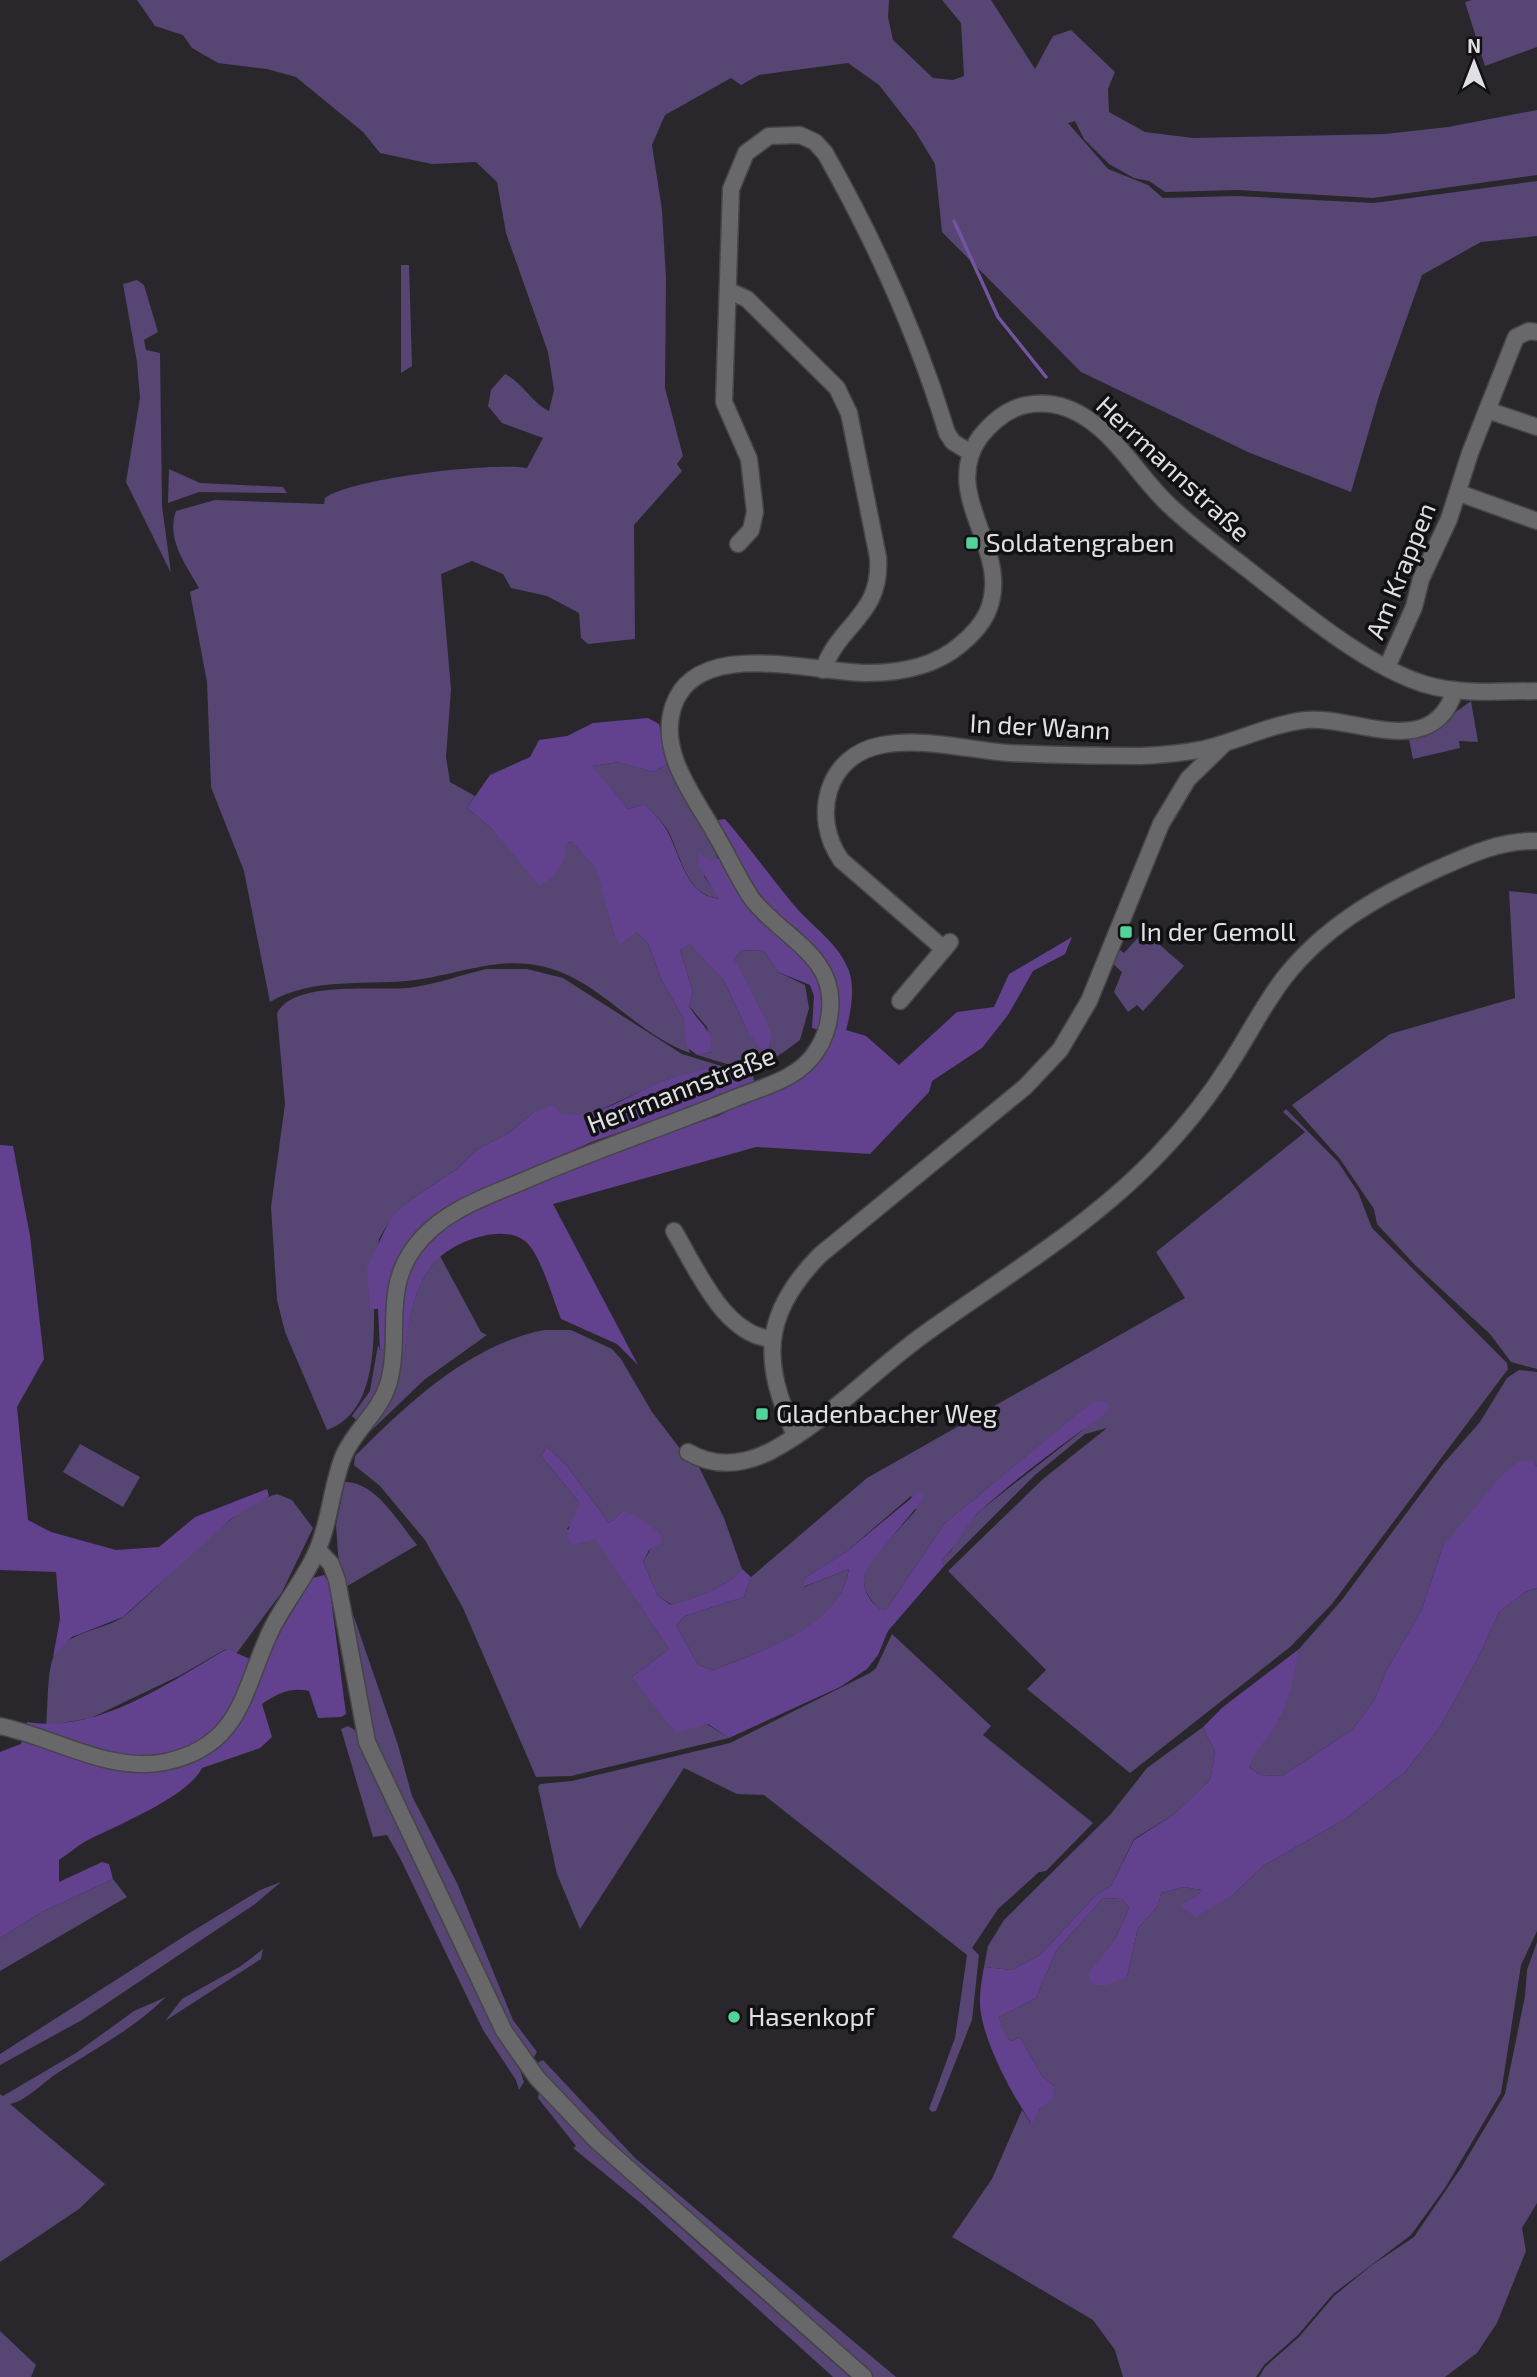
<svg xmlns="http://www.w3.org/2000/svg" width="1537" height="2377" font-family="'Exo 2',sans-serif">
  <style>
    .green { fill: #574574 }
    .forest { fill: #62428e }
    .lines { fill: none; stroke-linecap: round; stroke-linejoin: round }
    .stream { stroke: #7354a1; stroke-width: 3.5 }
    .minor-casing { stroke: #464449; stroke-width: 19 }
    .minor { stroke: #686769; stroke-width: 16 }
    .poi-dot { fill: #52d397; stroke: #111012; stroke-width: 2.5 }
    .labels { text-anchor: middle; stroke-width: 7; stroke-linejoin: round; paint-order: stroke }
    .street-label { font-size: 26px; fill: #e0dfe3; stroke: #111012 }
    .poi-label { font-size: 26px; fill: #e0dfe3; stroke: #111012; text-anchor: start }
  </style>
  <rect width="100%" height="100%" fill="#29272c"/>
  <g class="green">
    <path d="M137 0H889L888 17 893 40 933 78 953 80 964 76 961 23 942 0H991L1035 69 1053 36 1071 30 1115 72 1108 89 1109 112 1145 132 1193 138 1385 134 1448 127 1537 110V175L1373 198 1238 190 1165 192 1149 181 1134 178 1109 164 1084 139 1075 121 1068 123 1108 169 1148 185 1163 198 1237 196 1374 203 1537 181V236L1481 242 1422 275 1379 396 1351 492 1250 453 1081 372 942 232 935 164 915 131 879 85 848 63 759 75 741 85 731 78 665 115 652 145 662 210 666 278 665 388 683 456 677 464 682 471 634 525 635 639 588 644 581 638 579 613 547 596 511 588 503 574 472 561 441 574 451 689 446 757 450 782 475 796 467 808 490 827 514 854 572 842 597 868 614 935 619 943 637 933 648 943 661 979 683 1018 690 1053C643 1037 608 992 563 973 506 949 462 976 406 981 360 985 311 978 270 1002L244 871 211 787 207 682 190 592 199 588C185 563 166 539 176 511L215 500 324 504 325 498C352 478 492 462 527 468L543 438 502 423 488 406 491 390 505 374C525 385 531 402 549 411L554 390 548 352 506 233 497 182 476 162 432 164 380 153 363 132 296 77 267 69 218 63 192 48 183 35 155 26Z"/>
    <path d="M1472 0H1537V47L1485 66 1465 2Z"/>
    <path d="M401 265H409L412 366 401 373Z"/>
    <path d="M137 280 144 285 158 332 144 340 146 350 160 353 162 506 171 573 126 482 140 398 137 362 123 284Z"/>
    <path d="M169 469 200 483 283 487 287 493 199 492 168 503Z"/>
    <path d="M1471 701 1478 742 1459 741 1460 748 1413 759 1408 734 1443 721Z"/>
    <path d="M620 762 653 772 668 764 715 849 717 858 704 876 720 899C685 895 682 856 667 829 661 820 652 812 645 804L628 809 591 766Z"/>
    <path d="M1509 891 1537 894V1369L1511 1362 1490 1334 1415 1265 1377 1224 1374 1209 1340 1159 1292 1105 1390 1034 1515 998Z"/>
    <path d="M1144 931 1184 966 1143 1011 1137 1005 1128 1012 1114 992 1122 972 1112 963 1120 950 1124 953Z"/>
    <path d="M690 943 724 981 747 1030 769 1048C773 1016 744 989 734 959L742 950 764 951 778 972 805 985 809 1008 800 1040C753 1076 750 1071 697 1055L711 1052 707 1027 689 1006 693 992 680 950Z"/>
    <path d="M486 969H527L563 978 682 1054 718 1065 666 1080 602 1109 575 1117 534 1112 509 1133 476 1150 457 1169 410 1200 391 1218 379 1239 370 1309H374C374 1349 374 1414 327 1430L285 1332 277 1300 271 1207 285 1104 277 1014C291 980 375 991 408 988 434 985 461 975 486 969Z"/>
    <path d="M1286 1109 1338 1162 1358 1192 1372 1228 1507 1363 1508 1369 1332 1604 1290 1647 1130 1773 1027 1689 1046 1670 948 1571 1043 1479 1107 1428 1085 1434 1035 1475 944 1566 942 1560 951 1551 962 1529 982 1509 1083 1430 1092 1402 944 1524 886 1610 878 1608C871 1600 863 1591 864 1579 864 1562 904 1525 916 1510L911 1496 846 1552 806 1577 804 1587 849 1569C838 1630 762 1650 713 1670L698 1665 676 1625 685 1616 744 1597 751 1577 867 1478 1185 1298 1156 1252 1305 1132 1283 1112Z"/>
    <path d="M440 1256 481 1332 487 1335 424 1380 355 1446 398 1351 405 1350C409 1316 415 1281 440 1256Z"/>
    <path d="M544 1330H571L612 1349 621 1359 652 1412 685 1455 697 1463 724 1518 742 1569C725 1589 696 1597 672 1605L658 1596 643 1562 660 1533 623 1511 609 1523 567 1466 547 1447 541 1456 579 1502 578 1516 567 1529 595 1538 669 1649 632 1677 729 1738 571 1776 536 1777 463 1608 425 1540 380 1486 354 1465 355 1456C408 1403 469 1345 544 1330Z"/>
    <path d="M378 1345 380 1350 387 1348 382 1385 358 1422 352 1416 370 1391Z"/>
    <path d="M1519 1370 1537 1372V1467L1533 1460 1443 1546 1421 1611 1386 1671 1375 1699 1352 1730 1282 1776 1260 1775 1248 1766 1256 1749 1279 1720 1293 1678 1299 1649 1341 1601 1443 1464 1480 1422 1507 1378Z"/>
    <path d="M80 1444 140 1477 123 1507 63 1472Z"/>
    <path d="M345 1482C376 1482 398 1522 417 1545L344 1588 398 1745 412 1796 457 1883 513 2020 537 2052 534 2057 527 2058 504 2024 370 1740 338 1554 336 1525Z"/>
    <path d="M277 1494 292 1500 313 1528 282 1592 236 1654 226 1649 179 1676 91 1718 46 1726C48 1710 47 1668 54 1656 70 1628 105 1632 127 1614 166 1581 231 1506 277 1494Z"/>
    <path d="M1537 1588V1931L1521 1965 1501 2093 1445 2188 1411 2235 1333 2294 1298 2335 1264 2365 1256 2377H1123L1115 2350 1093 2320 952 2237 992 2179 1022 2110 1031 2123 1054 2086 1042 2076 1020 2037 1012 2041 1005 2038 999 2017 1036 1998 1056 1951 1103 1898 1122 1899 1129 1908 1115 1939 1089 1974 1127 1977 1138 1928 1158 1906 1161 1893 1184 1887 1201 1890 1198 1895 1235 1893 1263 1866 1345 1819 1405 1772 1440 1727 1480 1654 1499 1612 1525 1592Z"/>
    <path d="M892 1634 991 1726 983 1735 1093 1823 1046 1871 1039 1872 998 1909 972 1948 979 1955 972 2020 936 2111 932 2112 929 2109 955 2038 967 1955 764 1795 737 1794 684 1768 580 1929 557 1874 538 1787 540 1784 572 1781 730 1743 870 1673 876 1668Z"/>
    <path d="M348 1726 355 1730 365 1759 473 1987 493 2027 520 2070 524 2082 519 2090 516 2080 483 2030 400 1858 387 1835 373 1837 341 1729Z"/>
    <path d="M1203 1727 1215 1752 1210 1780 1173 1815 1134 1839 1111 1886 1096 1895 1040 1955 1012 1970 984 1967 988 1946 1004 1920 1110 1815 1147 1768Z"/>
    <path d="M113 1879 127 1897 0 1971V1938L42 1912Z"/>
    <path d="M281 1882 255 1904 82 2020 0 2065V2054L191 1932 260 1890Z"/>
    <path d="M1537 1942V2203L1522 2228 1526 2251 1497 2323 1477 2353 1445 2377H1259L1265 2367 1299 2337 1334 2296 1372 2265 1414 2237 1461 2168 1505 2094 1525 1996 1527 1970Z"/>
    <path d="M263 1949 261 1959 165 2021 182 1999 241 1966Z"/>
    <path d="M166 1997C133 2029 98 2047 59 2072 43 2082 28 2100 10 2104L105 2184 79 2209 0 2262V2094L3 2096 76 2053 134 2011Z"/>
    <path d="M543 2060 635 2158 896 2377H870L582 2121 535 2064Z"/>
    <path d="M539 2092 649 2200 850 2377H833L643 2205 573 2148 576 2146 538 2098Z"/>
    <path d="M0 2331 36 2365 31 2377H0Z"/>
  </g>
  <g class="forest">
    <path d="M648 718 659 724 668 764 653 772 619 762 592 766 628 809 645 804C652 812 661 820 666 829 681 855 685 895 719 899L698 865 699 853 711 861 717 858 728 865 806 953 823 987 820 1030 812 1028 814 996 810 985 778 972 764 951 742 950 734 959 766 1020 771 1034 769 1048 762 1051 747 1030 724 981 690 944 680 950 693 992 689 1006C698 1023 715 1030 711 1052L697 1055 687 1047 683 1018 661 979 648 943 637 933 619 944 614 935 596 868 572 842 567 843C564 865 559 874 540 886L490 827 467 808 490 775 530 757 539 740 567 736 593 723Z"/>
    <path d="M725 819C749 847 770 876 793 904 811 926 839 943 849 971 855 988 851 1013 846 1030L866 1036 899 1065 957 1012 994 1007 1009 974 1072 937 1065 954 1033 971 1008 1015 982 1048 932 1081 929 1092 870 1154 756 1147 553 1204 638 1365 617 1344 561 1319C553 1299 542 1260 529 1245 507 1219 446 1243 430 1268 413 1292 409 1321 405 1350L401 1353 400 1301 414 1259 435 1232 459 1215 608 1152 718 1116 803 1074 837 1006 834 979 826 960 774 913 751 885 718 820Z"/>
    <path d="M718 1065 729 1069 734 1080 753 1076 755 1086 594 1141 456 1202 436 1216 389 1292 385 1311 387 1348 380 1350 378 1309H370L367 1268 391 1217 410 1200 457 1169 476 1150 509 1133 534 1112 554 1105 559 1113C596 1122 631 1093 666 1080 683 1074 701 1070 718 1065Z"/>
    <path d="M0 1145 13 1146 30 1236 44 1359 17 1407 28 1520 51 1532 116 1550 159 1547 195 1517 267 1489 269 1496 231 1519 123 1617 72 1637 53 1657 60 1619 56 1572 0 1570Z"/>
    <path d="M1103 1400 1108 1403 1109 1409 1103 1415C1062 1445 1020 1475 982 1509 964 1525 958 1545 942 1560L944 1566 888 1631 878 1655 867 1669 840 1687 729 1738 708 1724 676 1733 632 1677 669 1649 595 1539 572 1545C560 1531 577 1518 579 1502L541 1456 547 1447 567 1466 609 1523 623 1511 634 1514 660 1533 662 1543 649 1550 643 1562 658 1596 671 1605C696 1597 725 1589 742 1569L751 1577 744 1597 685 1616 676 1625 698 1665 713 1670C761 1651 839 1628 849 1569L803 1587 806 1577 846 1552 920 1491 925 1495C914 1515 864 1563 864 1579 863 1591 870 1600 878 1608L886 1610 944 1524 1077 1414 1092 1402Z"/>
    <path d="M1533 1460 1537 1467V1588L1525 1592 1499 1612 1480 1654 1440 1727 1405 1772 1345 1819 1263 1866 1235 1893 1196 1917 1180 1906 1198 1895 1201 1890 1184 1887 1161 1893 1158 1906 1138 1928 1127 1977 1107 1985H1093L1088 1974 1115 1939 1129 1908 1122 1899 1103 1898 1056 1951 1036 1998 999 2017 1006 2038 1012 2041 1020 2037 1042 2076 1054 2086 1053 2099 1040 2108 1032 2124C1012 2095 979 2035 980 2000 980 1989 982 1978 984 1967L1012 1970 1040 1955 1096 1895 1111 1886 1134 1840 1173 1815 1210 1780 1215 1752 1203 1727 1223 1707 1299 1649C1295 1673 1290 1698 1279 1720 1270 1736 1256 1749 1249 1767L1260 1775 1282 1776 1352 1730 1375 1699 1386 1671 1421 1611 1443 1546 1503 1474 1520 1461Z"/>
    <path d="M324 1575 329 1583 346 1714 341 1717 318 1718 309 1691C290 1687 277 1694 262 1704L272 1737 260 1748 202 1768C188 1797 115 1826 86 1841 77 1846 68 1854 59 1860V1882L102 1862 109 1864 113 1879 42 1912 0 1938V1752L21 1744 27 1722C97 1734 168 1683 227 1649L264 1665 283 1627 313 1578Z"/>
  </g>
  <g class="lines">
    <path class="stream" d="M954 221 998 317 1046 377"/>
    <defs>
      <g id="minor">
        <path d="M729 291 747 299 837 388 849 413 878 557C882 616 840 622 823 670"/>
        <path d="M1487 410 1537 427"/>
        <path d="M1459 493 1537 521"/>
        <path d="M738 544 751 530 755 512 749 459 724 402 731 189 746 153 769 136 800 135 815 142 825 153C876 243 917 334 947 433L953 442 971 453"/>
        <path d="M1387 667 1414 607 1421 579 1449 519 1470 453 1516 337 1529 331 1537 332"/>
        <path d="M944 949 841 860C811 817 826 755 882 745 923 737 968 750 1009 753 1052 755 1097 756 1141 756 1162 755 1184 753 1204 749 1238 741 1271 724 1306 720 1354 715 1433 763 1455 690"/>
        <path d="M900 1001 950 942"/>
        <path d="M674 1231C697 1269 724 1336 773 1339"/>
        <path d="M795 1435C762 1362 761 1315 820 1255L1025 1087 1060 1050 1089 1001 1161 824 1188 779 1223 745"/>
        <path d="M688 1452C715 1468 743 1465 771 1451 827 1421 871 1373 923 1335 1002 1278 1089 1227 1157 1156 1185 1127 1210 1096 1231 1062 1249 1034 1264 1004 1284 978 1323 928 1376 897 1433 871 1467 856 1499 840 1537 841"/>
        <path d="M318 1550 331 1564 337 1580 367 1742 504 2031 537 2078 596 2140 864 2377"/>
        <path d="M0 1726C54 1737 108 1773 165 1762 244 1746 243 1686 273 1626 286 1601 305 1578 316 1553 330 1523 331 1488 343 1457 354 1430 379 1413 388 1385 402 1338 382 1291 414 1248 439 1213 482 1198 521 1182 591 1151 662 1128 733 1099 762 1087 800 1079 817 1050 825 1038 829 1024 830 1010 836 955 780 936 752 899 739 880 729 857 717 837 696 798 658 754 673 707 696 636 812 673 867 673 900 673 934 667 960 645 971 636 981 626 987 613 1015 551 938 497 980 437 992 422 1007 409 1026 405 1051 400 1072 407 1092 422 1122 444 1142 480 1169 505 1193 528 1220 548 1246 568 1296 607 1364 665 1424 684 1460 695 1500 691 1537 691"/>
      </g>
    </defs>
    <use href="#minor" class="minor-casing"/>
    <use href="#minor" class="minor"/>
  </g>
  <g class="poi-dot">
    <rect x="965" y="536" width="14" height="14" rx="3.5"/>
    <rect x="1119" y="925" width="14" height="14" rx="3.5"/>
    <rect x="755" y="1407" width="14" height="14" rx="3.5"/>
    <circle cx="734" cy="2017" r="7"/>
  </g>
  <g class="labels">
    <g class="street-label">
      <text transform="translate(1173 469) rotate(43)" y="9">Herrmannstraße</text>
      <text transform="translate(1401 571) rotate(-68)" y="9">Am Krappen</text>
      <text transform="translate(1040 727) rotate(3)" y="9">In der Wann</text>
      <text transform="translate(681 1090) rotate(-21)" y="9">Herrmannstraße</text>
    </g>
    <g class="poi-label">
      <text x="986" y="552">Soldatengraben</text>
      <text x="1140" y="941">In der Gemoll</text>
      <text x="776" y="1423">Gladenbacher Weg</text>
      <text x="748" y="2026">Hasenkopf</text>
    </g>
  </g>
  <g transform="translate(1474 63)" stroke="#111012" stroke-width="5" paint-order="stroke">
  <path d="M0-5L12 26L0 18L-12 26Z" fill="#e0dfe3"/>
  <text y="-10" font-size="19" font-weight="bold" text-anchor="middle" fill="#e0dfe3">N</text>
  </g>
</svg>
